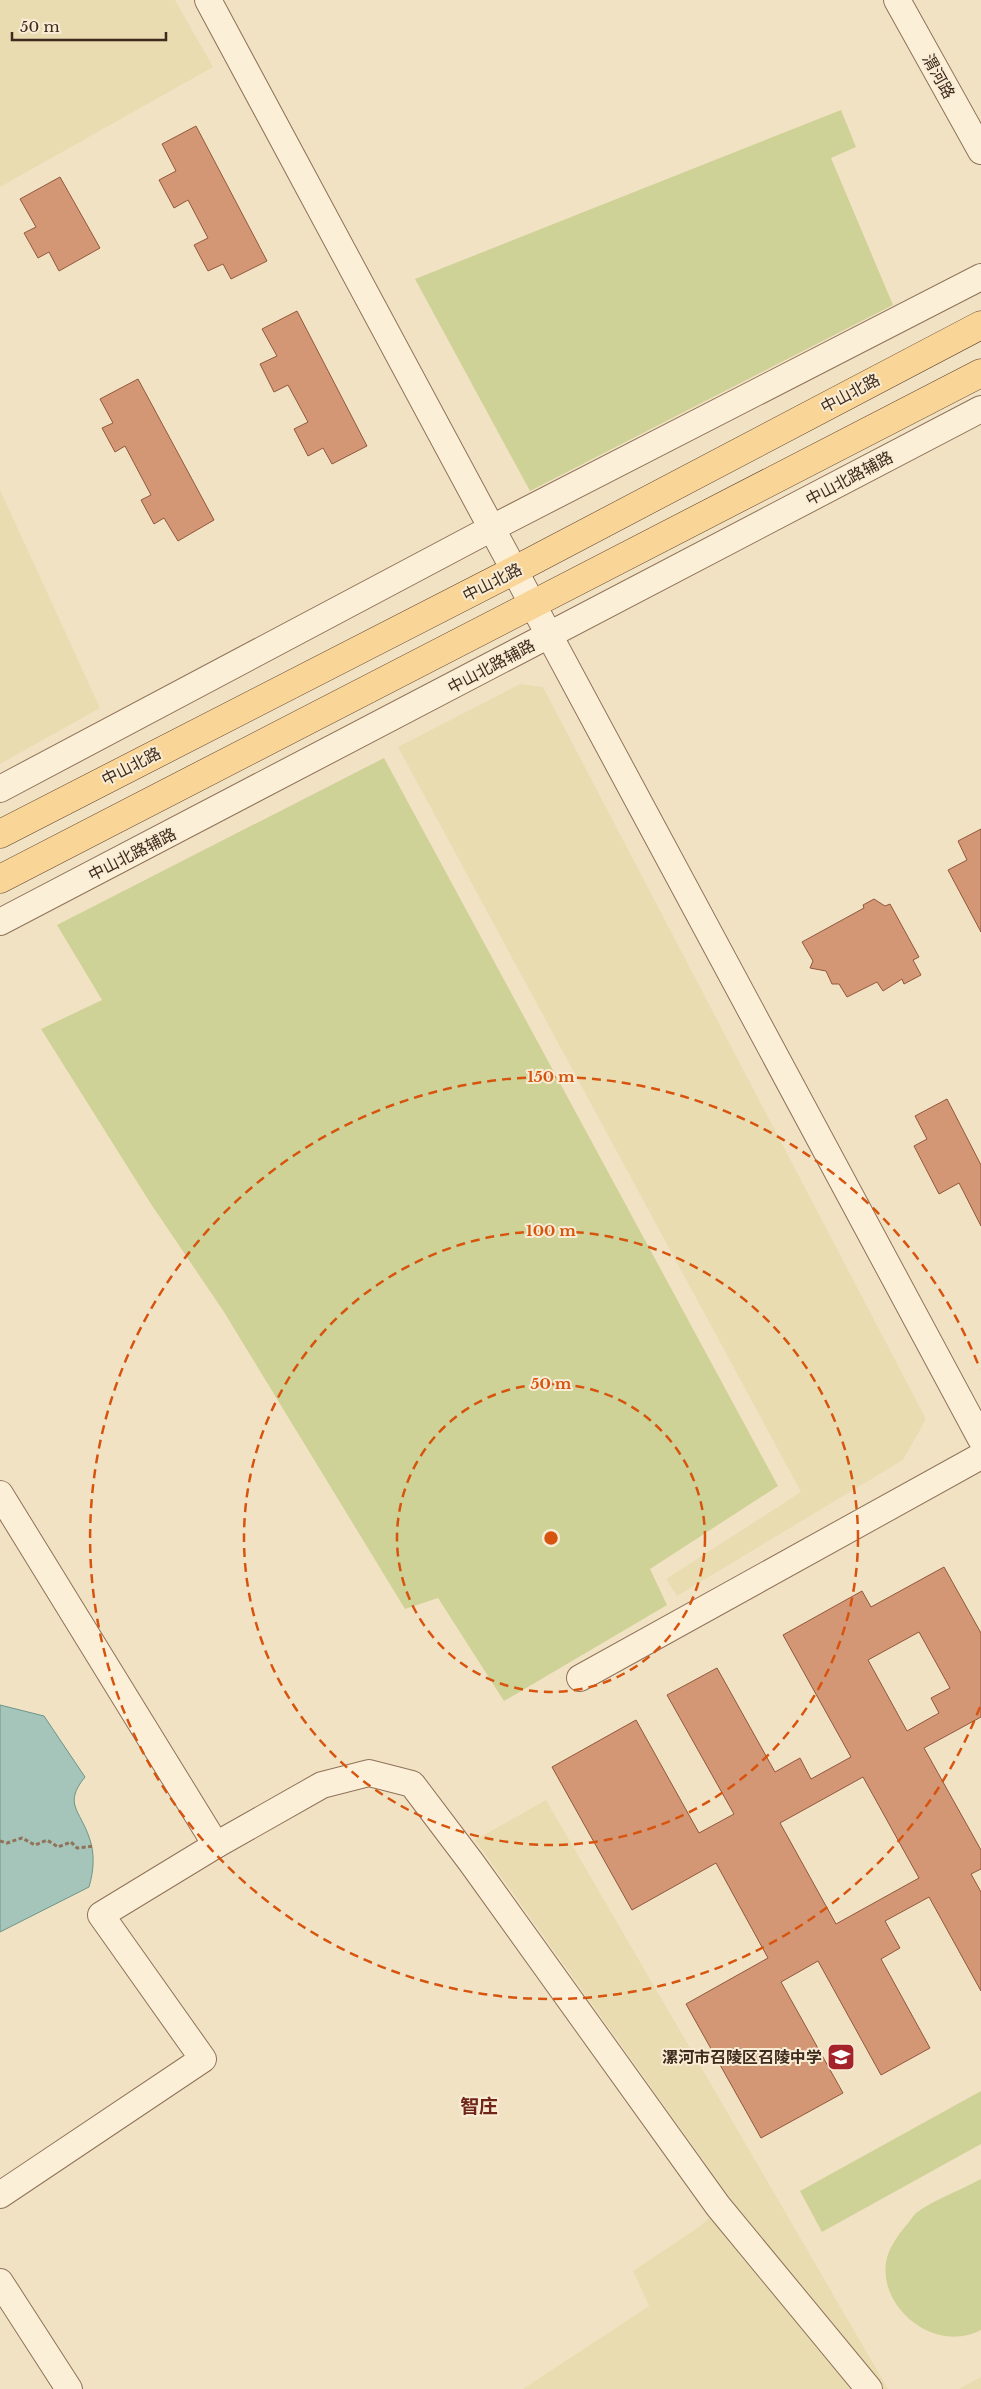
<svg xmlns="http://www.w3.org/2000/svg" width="981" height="2389" font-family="'Libre Baskerville','Noto Sans SC',serif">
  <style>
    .farmland { fill: #e9dcb0 }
    .green { fill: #cfd296 }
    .water { fill: #a6c5ba; stroke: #6b9588 }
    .building { fill: #d49776; stroke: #91583b; fill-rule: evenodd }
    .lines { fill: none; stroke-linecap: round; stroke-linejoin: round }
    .minor-casing { stroke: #8f7258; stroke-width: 28 }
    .major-casing { stroke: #5d402c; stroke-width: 29 }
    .path { stroke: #8f7258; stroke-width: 3; stroke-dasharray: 4 2.5; stroke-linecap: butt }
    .minor { stroke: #fcefd8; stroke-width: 26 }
    .major { stroke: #f9d598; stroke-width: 28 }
    .ring { fill: none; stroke: #d7540e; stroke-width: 2.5; stroke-dasharray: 9 6 }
    .labels { text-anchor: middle; stroke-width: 4; stroke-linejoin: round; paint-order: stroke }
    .street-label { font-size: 16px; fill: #3e2b1d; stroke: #f9ecd4 }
    .poi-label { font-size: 16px; font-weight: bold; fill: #3e2b1d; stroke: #f9ecd4; text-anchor: end }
    .quarter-label { font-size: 19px; font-weight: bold; fill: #6f2518; stroke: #f9ecd4 }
    .centre { fill: #d7540e; stroke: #f9ecd4; stroke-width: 2.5 }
    .ring-label { font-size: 15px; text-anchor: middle; font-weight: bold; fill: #d7540e; stroke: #f9ecd4; stroke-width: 4; stroke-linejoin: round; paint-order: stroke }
  </style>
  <rect width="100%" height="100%" fill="#f2e2c4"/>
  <g class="farmland">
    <path d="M0 0H175L213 67 0 187Z"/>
    <path d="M0 490 100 708 0 764Z"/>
    <path d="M520 684 543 687 926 1419 903 1460 677 1596 666 1579 801 1492 398 747Z"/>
    <path d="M546 1800 888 2389H523L649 2306 633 2271 699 2227 730 2198 475 1840Z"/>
    <path d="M981 2377V2389H959Z"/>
  </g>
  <g class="green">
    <path d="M841 110 856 147 831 158 893 305 530 491 415 279Z"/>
    <path d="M384 758 778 1486 650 1569 667 1605 504 1701 438 1598 405 1609 224 1312 149 1201 41 1029 102 1000 57 925Z"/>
    <path d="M981 2091V2144L822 2232 800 2191Z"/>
    <path d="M981 2179V2330C937 2354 879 2310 886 2262 888 2250 896 2238 904 2228 908 2224 912 2217 916 2213 933 2200 961 2190 981 2179Z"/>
  </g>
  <path class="water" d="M0 1705 44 1716 85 1777C63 1804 80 1810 89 1837 95 1853 94 1870 89 1887L0 1932Z"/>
  <g class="building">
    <path d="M196 126 267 261 231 279 223 264 208 271 194 245 208 238 188 200 174 208 159 180 176 171 162 144Z"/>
    <path d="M60 177 100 248 59 271 49 252 38 258 24 233 36 227 20 199Z"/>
    <path d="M297 311 367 446 332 464 323 448 308 456 294 429 308 422 288 385 274 392 260 364 277 356 262 329Z"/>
    <path d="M138 379 214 520 178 541 164 518 154 524 141 500 151 495 125 446 115 452 102 428 113 423 100 399Z"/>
    <path d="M981 829V932L948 870 967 860 958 841Z"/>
    <path d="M874 899 885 906 890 904 919 957 913 960 921 975 904 984 902 979 883 991 877 982 847 997 839 984H832L826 971 810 968 813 961 802 942 864 908 863 905Z"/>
    <path d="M947 1099 981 1165V1226L959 1183 939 1194 914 1146 927 1139 915 1116Z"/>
    <path d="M944 1567 981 1633V1717L924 1748 981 1850V1869L971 1874 981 1892V1991L929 1897 885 1921 900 1948 881 1959 930 2048 881 2075 818 1961 781 1982 843 2093 761 2138 686 2004 768 1958 716 1863 632 1910 552 1767 636 1720 699 1833 734 1814 667 1695 717 1668 775 1772 800 1758 811 1779 851 1757 783 1635 862 1591 871 1607ZM919 1632 950 1688 931 1698 939 1713 907 1731 868 1660ZM863 1777 919 1878 836 1924 780 1823Z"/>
  </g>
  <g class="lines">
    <defs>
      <g id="minor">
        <path d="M208 0 981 1439"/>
        <path d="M897 0 981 151"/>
        <path d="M0 789 492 528 981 277"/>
        <path d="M0 922 981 409"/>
        <path d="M0 1494 216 1845 101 1915 203 2059 0 2195"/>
        <path d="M580 1678 981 1456"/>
        <path d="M216 1845 322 1785 369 1773 412 1784 471 1862 718 2206 869 2389"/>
        <path d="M0 2282 69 2389"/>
      </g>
      <g id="major">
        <path d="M0 834 515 570 981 325"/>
        <path d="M0 879 981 373"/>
      </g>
    </defs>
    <use href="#minor" class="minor-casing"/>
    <use href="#major" class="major-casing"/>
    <path class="path" d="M0 1841 7 1843 22 1838 35 1845 47 1840 58 1847 71 1842 77 1848 94 1846"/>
    <use href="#minor" class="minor"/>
    <use href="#major" class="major"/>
  </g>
  <g class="ring">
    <circle cx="551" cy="1538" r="154"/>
    <circle cx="551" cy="1538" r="307"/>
    <path d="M980 1707A461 461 0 1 1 980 1369"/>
  </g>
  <defs>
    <symbol id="school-square" viewBox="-11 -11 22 22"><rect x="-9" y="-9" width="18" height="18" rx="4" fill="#a4222a" stroke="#f9ecd4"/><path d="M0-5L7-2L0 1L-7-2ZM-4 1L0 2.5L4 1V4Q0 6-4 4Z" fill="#fff"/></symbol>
  </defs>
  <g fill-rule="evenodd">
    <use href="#school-square" x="825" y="2041" width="32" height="32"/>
  </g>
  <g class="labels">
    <g class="street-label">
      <text transform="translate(939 76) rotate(61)" y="6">渭河路</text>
      <text transform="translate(850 393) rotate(-28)" y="6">中山北路</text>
      <text transform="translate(849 478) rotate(-28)" y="6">中山北路辅路</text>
      <text transform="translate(492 582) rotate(-27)" y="6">中山北路</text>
      <text transform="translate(491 666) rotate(-28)" y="6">中山北路辅路</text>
      <text transform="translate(131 766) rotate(-27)" y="6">中山北路</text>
      <text transform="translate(132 854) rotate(-27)" y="6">中山北路辅路</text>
    </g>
    <g class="poi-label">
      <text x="822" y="2063">漯河市召陵区召陵中学</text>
    </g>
    <g class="quarter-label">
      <text x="479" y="2113">智庄</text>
    </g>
  </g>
  <circle cx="551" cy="1538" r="8" class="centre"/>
  <g class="ring-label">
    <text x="551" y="1082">150 m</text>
    <text x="551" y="1236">100 m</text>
    <text x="551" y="1389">50 m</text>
  </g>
  <path d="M12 32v8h154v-8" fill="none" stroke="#3e2b1d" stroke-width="2.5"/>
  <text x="20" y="32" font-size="15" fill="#3e2b1d" stroke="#f9ecd4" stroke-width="4" paint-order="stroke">50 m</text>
</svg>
